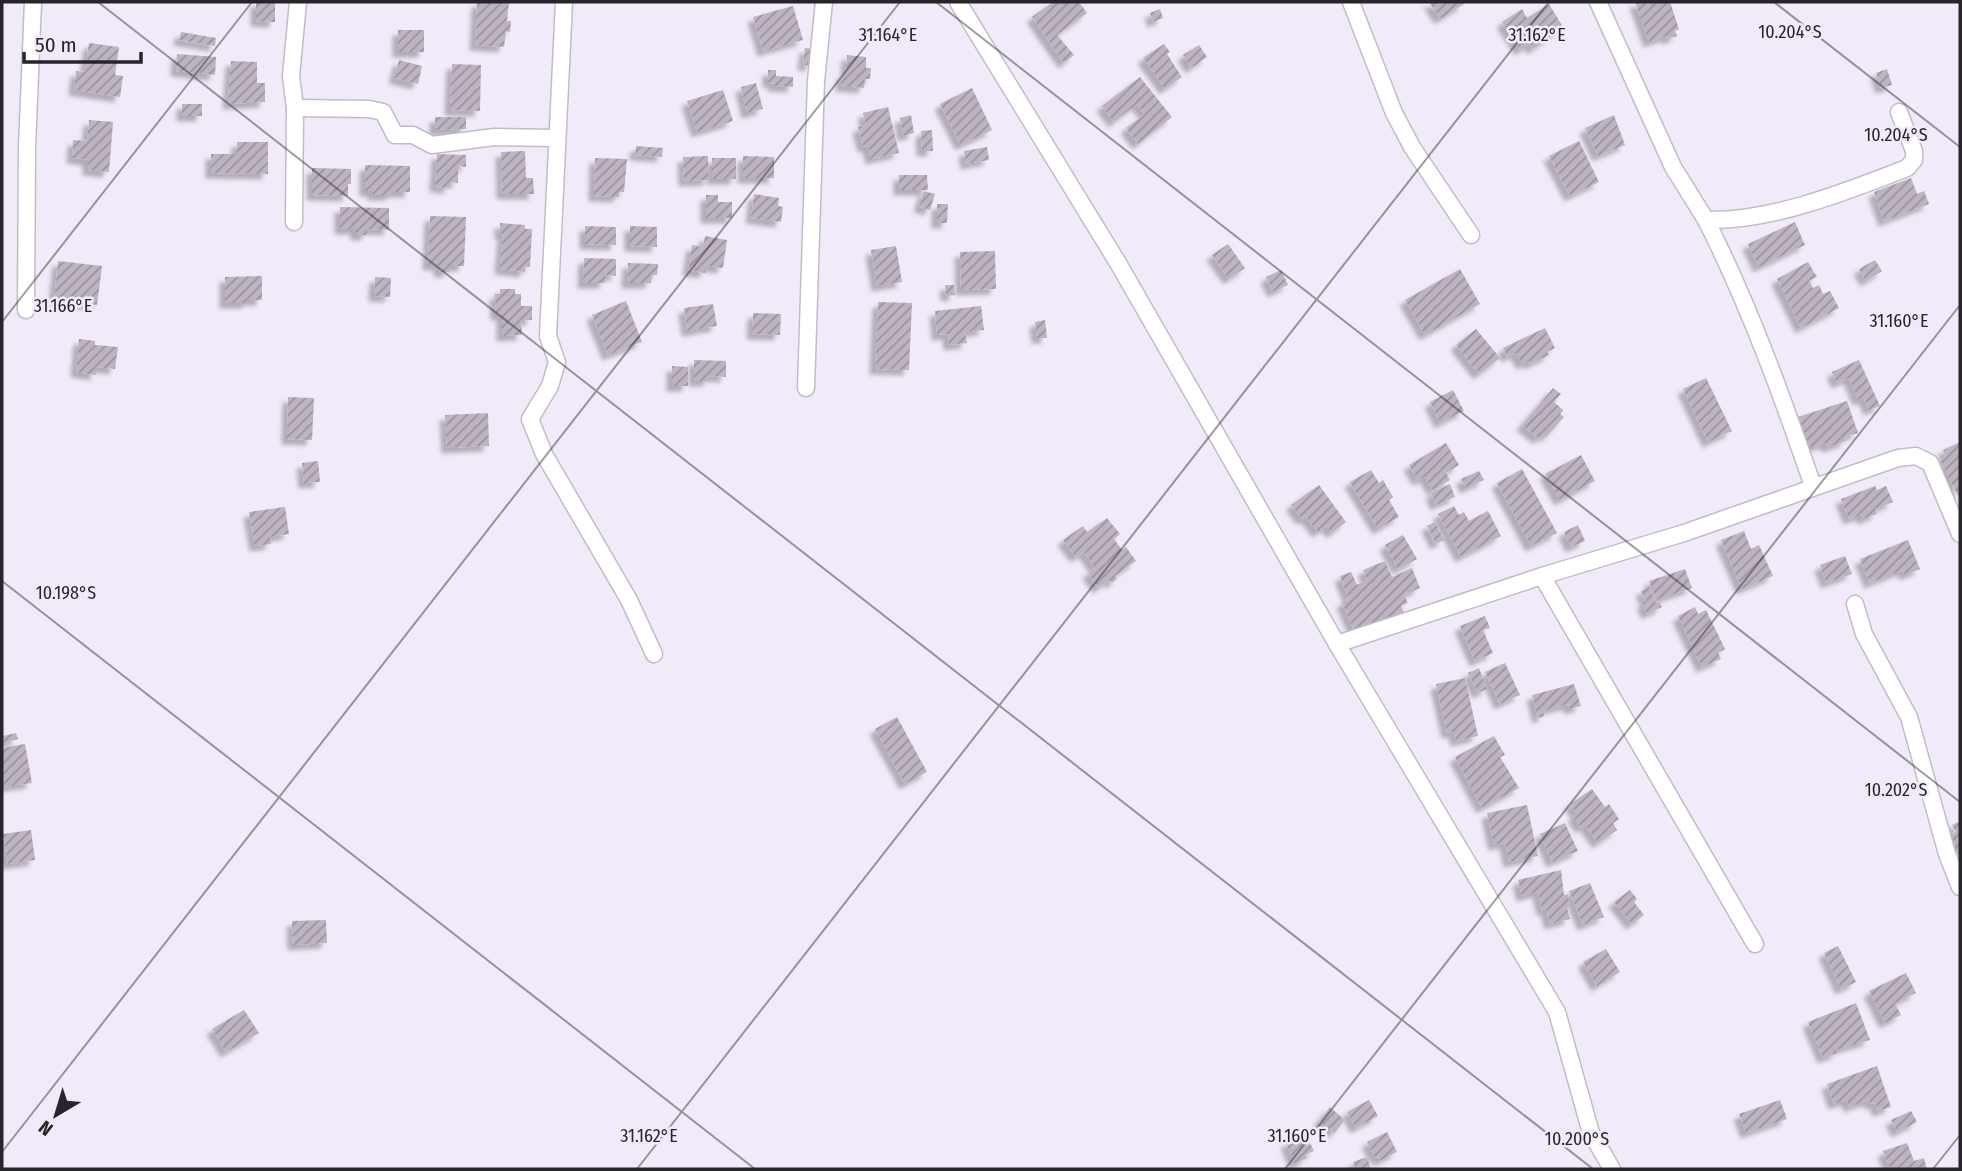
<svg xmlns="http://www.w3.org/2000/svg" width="1962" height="1171" font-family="'Fira Sans Condensed',sans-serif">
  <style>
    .building { fill: url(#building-hatch); filter: url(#shadow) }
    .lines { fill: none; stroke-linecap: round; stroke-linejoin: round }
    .minor-casing { stroke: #c2bcc9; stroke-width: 19 }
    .minor { stroke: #fff; stroke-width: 16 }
    .ticks { fill: none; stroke: #28252a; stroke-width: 2; stroke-opacity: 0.45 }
    .ticks-label { font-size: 18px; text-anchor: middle; fill: #28252a; stroke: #f1eaf8; stroke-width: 5; stroke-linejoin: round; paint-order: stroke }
  </style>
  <defs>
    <pattern id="building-hatch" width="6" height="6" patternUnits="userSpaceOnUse" patternTransform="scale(1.75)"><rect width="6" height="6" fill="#beb4c1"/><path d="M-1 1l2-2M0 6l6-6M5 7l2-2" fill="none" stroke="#9a929d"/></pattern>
    <filter id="shadow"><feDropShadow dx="-5.5" dy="5.5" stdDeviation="2" flood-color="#0004"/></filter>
  </defs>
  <rect width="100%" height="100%" fill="#f1eaf8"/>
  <g class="building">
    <path d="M256 2H275V22L256 21Z"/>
    <path d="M477 2H509L507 21H511L510 32 506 31 504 47 475 45Z"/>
    <path d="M1053 2H1079L1087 13 1057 35 1074 55 1064 63 1032 17Z"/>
    <path d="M1429 2H1462L1464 4 1440 19Z"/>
    <path d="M1635 2H1670L1679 29 1675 31 1677 36 1667 39 1666 36 1649 42Z"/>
    <path d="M1549 4 1563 27 1533 49 1530 44 1520 50 1502 22 1522 9 1527 18Z"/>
    <path d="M793 6 803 40 763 51 753 17Z"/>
    <path d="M1160 9 1163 18 1153 22 1150 13Z"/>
    <rect x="398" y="30" width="26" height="22"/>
    <path d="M181 32 216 38 215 46 179 40Z"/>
    <path d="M89 43 119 47 115 75 123 76 120 97 74 90 76 71 85 72Z"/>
    <path d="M1164 44 1170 52 1167 54 1182 77 1165 89 1143 58Z"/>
    <path d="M1199 45 1207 57 1191 68 1183 55Z"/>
    <path d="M805 48 813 49 811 66 803 65Z"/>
    <path d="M177 54 216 57 215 75 176 71Z"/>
    <path d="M847 55 866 57V68H871L870 79H865L864 88 841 86 842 74H846Z"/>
    <path d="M399 60 422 66 418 84 394 78Z"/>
    <path d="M231 61 257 62V83H265V102L228 104Z"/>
    <path d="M452 64 481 65 480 111 450 110Z"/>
    <path d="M1887 69 1892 85 1881 88 1876 73Z"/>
    <path d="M768 70H776V76L793 77V87L773 86V82H768Z"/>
    <path d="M1140 77 1172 117 1138 144 1126 128 1145 114 1137 104 1114 122 1102 106Z"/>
    <path d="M756 83 763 109 747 113 741 87Z"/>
    <path d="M972 88 992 130 961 145 940 104Z"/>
    <path d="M723 90 733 121 697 132 687 101Z"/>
    <rect x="182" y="104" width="20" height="12"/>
    <path d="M888 107 899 153 871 159 868 146 863 147 858 127 866 125 863 113Z"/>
    <path d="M911 115 914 133 903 136 900 118Z"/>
    <path d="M1614 115 1625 145 1598 156 1585 128Z"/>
    <path d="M435 117H466V129L435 130Z"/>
    <path d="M89 120 113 122 109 172 88 170V160L72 158 73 140 87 141Z"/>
    <path d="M932 130 933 151H922L921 131Z"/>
    <path d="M1579 141 1599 182 1570 196 1549 156Z"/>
    <path d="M237 142H268V174L211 173V154H237Z"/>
    <path d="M636 146 663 148 662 157 635 155Z"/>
    <path d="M987 147 989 160 966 164 964 151Z"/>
    <path d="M525 151 526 178H533L534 194H502L501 152Z"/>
    <path d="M437 154 466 155V167L458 166V183L450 182V188L435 187Z"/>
    <path d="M708 156 709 180 684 181 683 157Z"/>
    <path d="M743 156 774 157V178H743Z"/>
    <path d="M595 158 627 159 624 192H619V197L594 196Z"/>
    <rect x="712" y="158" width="24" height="21"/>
    <path d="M365 165 410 166V192H392V195H373V191H365Z"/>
    <path d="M312 168 351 169V184H348V196L312 195Z"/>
    <path d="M899 175H927L928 190H899Z"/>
    <path d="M1911 178 1917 194 1924 191 1929 204 1884 221 1874 192Z"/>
    <path d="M924 191 935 194 930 210 919 207Z"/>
    <path d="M754 194 779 198 778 206 783 207 781 222 751 218Z"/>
    <path d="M706 195H718V202H732V218H706Z"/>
    <path d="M937 204H948L947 223H937Z"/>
    <path d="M340 207 389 208V230L367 229V235H356V229H340Z"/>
    <path d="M430 216 466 217 464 266H449V272H439V265H428Z"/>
    <path d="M1795 222 1805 245 1759 267 1748 244Z"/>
    <path d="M500 223 525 225V229H532L530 267H525V272L500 269 503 234 500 233Z"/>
    <path d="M585 226 616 227V245L585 244Z"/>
    <path d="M630 226 657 227V247L630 246Z"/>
    <path d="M705 236 727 240 723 268 706 266 705 273 688 270 692 245 703 247Z"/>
    <path d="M1228 244 1245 268 1229 279 1212 255Z"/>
    <path d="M896 246 902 282 877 286 871 250Z"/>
    <path d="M995 251 996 289 961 290 960 252Z"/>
    <path d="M584 258 616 259V276L605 275V283H583Z"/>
    <path d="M1875 260 1882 271 1866 281 1859 269Z"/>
    <path d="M58 261 102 266 97 305 54 300Z"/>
    <path d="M1808 262 1817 277 1809 281 1813 288 1819 285 1823 294 1830 291 1839 308 1801 328 1777 279Z"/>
    <path d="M628 263 658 264 657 275H652L651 283H627Z"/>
    <path d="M1460 269 1480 304 1425 335 1405 300Z"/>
    <path d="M1281 270 1288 285 1273 292 1266 277Z"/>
    <path d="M262 276V300H248V303H225V277Z"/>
    <path d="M375 277 391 278 390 297 374 296Z"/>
    <path d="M945 285H954L955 295 946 296Z"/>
    <path d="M500 289H515V294H521V306H532V320H521L522 335 502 336V315H496L495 294H500Z"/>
    <path d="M626 301 642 342 608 355 592 315Z"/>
    <path d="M878 302 912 303 909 370 875 369Z"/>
    <path d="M713 304 717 326 687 331 684 308Z"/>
    <path d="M981 306 984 330 965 332 967 343 949 345 948 334 937 335 935 311Z"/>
    <path d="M753 313 781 314 780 335 752 334Z"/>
    <path d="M1045 320 1047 338H1037L1035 322Z"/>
    <path d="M1545 328 1555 348 1547 352 1549 355 1530 364 1529 361 1522 364 1516 353 1507 357 1503 348Z"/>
    <path d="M1476 329 1500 358 1479 374 1456 345Z"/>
    <path d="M79 339 95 341V345L118 347 115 369 96 367V375L76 372Z"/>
    <path d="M694 360 726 361V377L709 376V381H694Z"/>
    <path d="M1859 360 1880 406 1869 410 1864 398 1858 400 1849 378 1837 383 1832 372Z"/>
    <path d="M672 366 688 367V386H672Z"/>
    <path d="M1706 378 1732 431 1708 442 1683 389Z"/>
    <path d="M1553 388 1561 394 1554 402 1563 410 1560 414 1564 417 1546 437 1543 434 1539 439 1522 425Z"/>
    <path d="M1453 390 1464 411 1440 423 1430 402Z"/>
    <path d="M288 397 314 398 312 440 287 439Z"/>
    <path d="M1847 401 1858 433 1845 437 1846 441 1828 447 1825 443 1809 448 1798 417Z"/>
    <path d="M488 413 489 446 447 448 445 415Z"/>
    <path d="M1960 442V495L1958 496 1940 460 1946 457 1943 450Z"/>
    <path d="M1446 443 1459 465 1446 473 1450 480 1433 490 1425 477 1418 480 1409 465Z"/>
    <path d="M1581 455 1595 481 1560 500 1545 474Z"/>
    <path d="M318 461 320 482 304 483 302 463Z"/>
    <path d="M1522 469 1557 533 1531 546 1497 483Z"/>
    <path d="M1371 470 1379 483 1383 480 1393 497 1389 500 1399 517 1378 529 1350 482Z"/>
    <path d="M1479 471 1484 480 1466 488 1461 479Z"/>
    <path d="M1450 484 1455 497 1436 505 1431 493Z"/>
    <path d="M1319 485 1346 522 1332 533 1327 526 1318 532 1306 517 1302 519 1291 505Z"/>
    <path d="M1875 486 1877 490 1886 486 1893 502 1875 509 1877 514 1863 519 1861 515 1849 519 1841 499Z"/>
    <path d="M1454 506 1459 515 1464 512 1469 521 1488 511 1501 536 1461 557 1438 514Z"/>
    <path d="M285 507 289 534 270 537 271 544 255 546 249 512Z"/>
    <path d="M1107 518 1120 534 1114 539 1122 550 1126 547 1136 561 1115 576 1117 579 1112 583 1110 580 1098 588 1088 573 1095 568 1084 552 1076 557 1063 540 1083 526 1087 532Z"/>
    <path d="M1435 522 1444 540 1436 544 1427 526Z"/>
    <path d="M1578 525 1585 541 1571 547 1564 532Z"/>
    <path d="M1744 531 1751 549 1759 545 1773 576 1742 589 1721 540Z"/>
    <path d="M1403 535 1417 559 1398 569 1385 545Z"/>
    <path d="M1908 540 1920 569 1905 575 1903 570 1870 583 1860 559Z"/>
    <path d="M1845 556 1852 574 1826 583 1820 565Z"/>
    <path d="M1385 561 1392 577 1412 568 1420 588 1404 595 1408 603 1401 606 1404 613 1355 633 1342 602 1349 599 1340 576 1351 572 1357 585 1367 580 1363 570Z"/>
    <path d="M1685 569 1692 588 1656 600 1649 581Z"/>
    <path d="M1649 587 1656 603 1659 601 1662 607 1647 614 1642 603 1646 601 1641 591Z"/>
    <path d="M1695 607 1698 614 1706 610 1725 649 1718 653 1721 659 1702 667 1678 616Z"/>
    <path d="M1485 616 1490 628 1483 630 1493 653 1475 661 1460 626Z"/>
    <path d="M1505 663 1520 695 1500 704 1485 672Z"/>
    <path d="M1479 668 1487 689 1478 693 1468 673Z"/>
    <path d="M1465 678 1478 736 1456 741 1454 732 1447 733 1436 684Z"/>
    <path d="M1574 684 1581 706 1570 709 1568 704 1543 711 1544 716 1538 718 1532 695Z"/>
    <path d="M897 717 927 772 905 784 875 729Z"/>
    <path d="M16 733 18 739 4 743 3 736Z"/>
    <path d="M1494 736 1505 755 1500 757 1519 788 1482 808 1455 757Z"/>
    <path d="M25 744 32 783 3 787 2 748Z"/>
    <path d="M1592 789 1605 807 1609 804 1619 819 1613 823 1617 830 1598 843 1585 825 1581 828 1573 816 1577 814 1570 804Z"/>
    <path d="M1527 805 1538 856 1509 862 1505 843 1494 845 1487 813Z"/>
    <path d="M1960 821V854L1958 855 1949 835 1956 832 1952 825Z"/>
    <path d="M1565 823 1578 851 1552 862 1540 834Z"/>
    <path d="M31 830 35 860 8 864 3 834Z"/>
    <path d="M1561 870 1564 895H1568L1570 907 1567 908 1570 919 1550 924 1546 909 1542 910 1538 892 1522 896 1518 880Z"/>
    <path d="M1590 883 1604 917 1583 925 1569 891Z"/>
    <path d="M1630 890 1637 899 1634 902 1644 915 1632 924 1614 902Z"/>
    <path d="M326 920 327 943 293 945 292 921Z"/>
    <path d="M1838 946 1856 982 1841 989 1824 953Z"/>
    <path d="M1606 949 1620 972 1597 986 1583 962Z"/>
    <path d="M1906 973 1916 993 1895 1003 1901 1015 1885 1023 1869 991Z"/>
    <path d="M1856 1003 1870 1040 1836 1050 1837 1053 1823 1058 1808 1022Z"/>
    <path d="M244 1010 259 1033 226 1052 212 1029Z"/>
    <path d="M1877 1066 1891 1107 1878 1111 1875 1103 1870 1104 1869 1100 1849 1107 1847 1100 1834 1104 1827 1084Z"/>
    <path d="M1369 1100 1378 1116 1356 1128 1347 1112Z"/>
    <path d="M1780 1100 1787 1119 1746 1133 1739 1114Z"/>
    <path d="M1330 1107 1345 1120 1334 1133 1319 1121Z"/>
    <path d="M1911 1111 1917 1122 1897 1132 1891 1120Z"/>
    <path d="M1387 1132 1397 1152 1380 1161 1378 1157 1375 1158 1367 1142Z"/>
    <path d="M1299 1137 1301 1141 1305 1140 1307 1145 1310 1143 1314 1151 1305 1155 1307 1158 1295 1164 1286 1143Z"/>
    <path d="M1907 1143 1914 1161 1924 1158 1927 1169H1890L1883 1151Z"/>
    <path d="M1367 1157 1371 1169H1356L1353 1162Z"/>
  </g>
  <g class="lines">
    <defs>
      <g id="minor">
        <path d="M564 2 548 336 557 362 550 386 530 419 544 454 629 600 654 654"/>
        <path d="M958 2 1118 263 1337 644 1557 1012 1591 1133 1612 1169"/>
        <path d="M1351 2 1394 113 1412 147 1471 235"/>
        <path d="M1598 2 1673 167 1706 220"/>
        <path d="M295 108 369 109 383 112 395 135H413L432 145 494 137 556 138"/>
        <path d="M294 222 295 108 291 76 298 2"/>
        <path d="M26 310 27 147 33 2"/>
        <path d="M806 388 816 81 824 2"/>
        <path d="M1813 486C1782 396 1749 305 1706 220 1770 222 1848 191 1907 168L1914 160V151L1899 112"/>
        <path d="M1542 576 1755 944"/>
        <path d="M1855 604 1864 634 1909 717 1947 854 1960 887"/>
        <path d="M1337 644 1542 576 1684 533 1898 458 1916 456 1930 463 1960 534"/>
      </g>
    </defs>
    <use href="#minor" class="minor-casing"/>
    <use href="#minor" class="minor"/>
  </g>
  <path class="ticks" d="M98 2 1593 1169M936 2 1960 802M1774 2 1960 147M2 322 252 2M2 581 755 1169M2 1152 900 2M637 1169 1549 2M1285 1169 1960 305M1933 1169 1960 1135"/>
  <g class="ticks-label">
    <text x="1790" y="38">10.204°S</text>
    <text x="888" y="41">31.164°E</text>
    <text x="1537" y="41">31.162°E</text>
    <text x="1896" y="141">10.204°S</text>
    <text x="63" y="312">31.166°E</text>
    <text x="1899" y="327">31.160°E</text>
    <text x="66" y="599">10.198°S</text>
    <text x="1896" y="796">10.202°S</text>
    <text x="649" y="1142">31.162°E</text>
    <text x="1297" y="1142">31.160°E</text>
    <text x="1577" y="1145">10.200°S</text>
  </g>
  <rect width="1962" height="1171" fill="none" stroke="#28252a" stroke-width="7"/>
  <g transform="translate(56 1115) rotate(218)" stroke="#f1eaf8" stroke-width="5" paint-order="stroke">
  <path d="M0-5L12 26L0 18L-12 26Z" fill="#28252a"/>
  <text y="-10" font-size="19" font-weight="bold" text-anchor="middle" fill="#28252a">N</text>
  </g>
  <path d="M24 52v10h117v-10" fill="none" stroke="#28252a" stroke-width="3.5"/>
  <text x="35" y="52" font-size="21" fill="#28252a" stroke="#f1eaf8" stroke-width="5" paint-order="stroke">50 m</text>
</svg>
